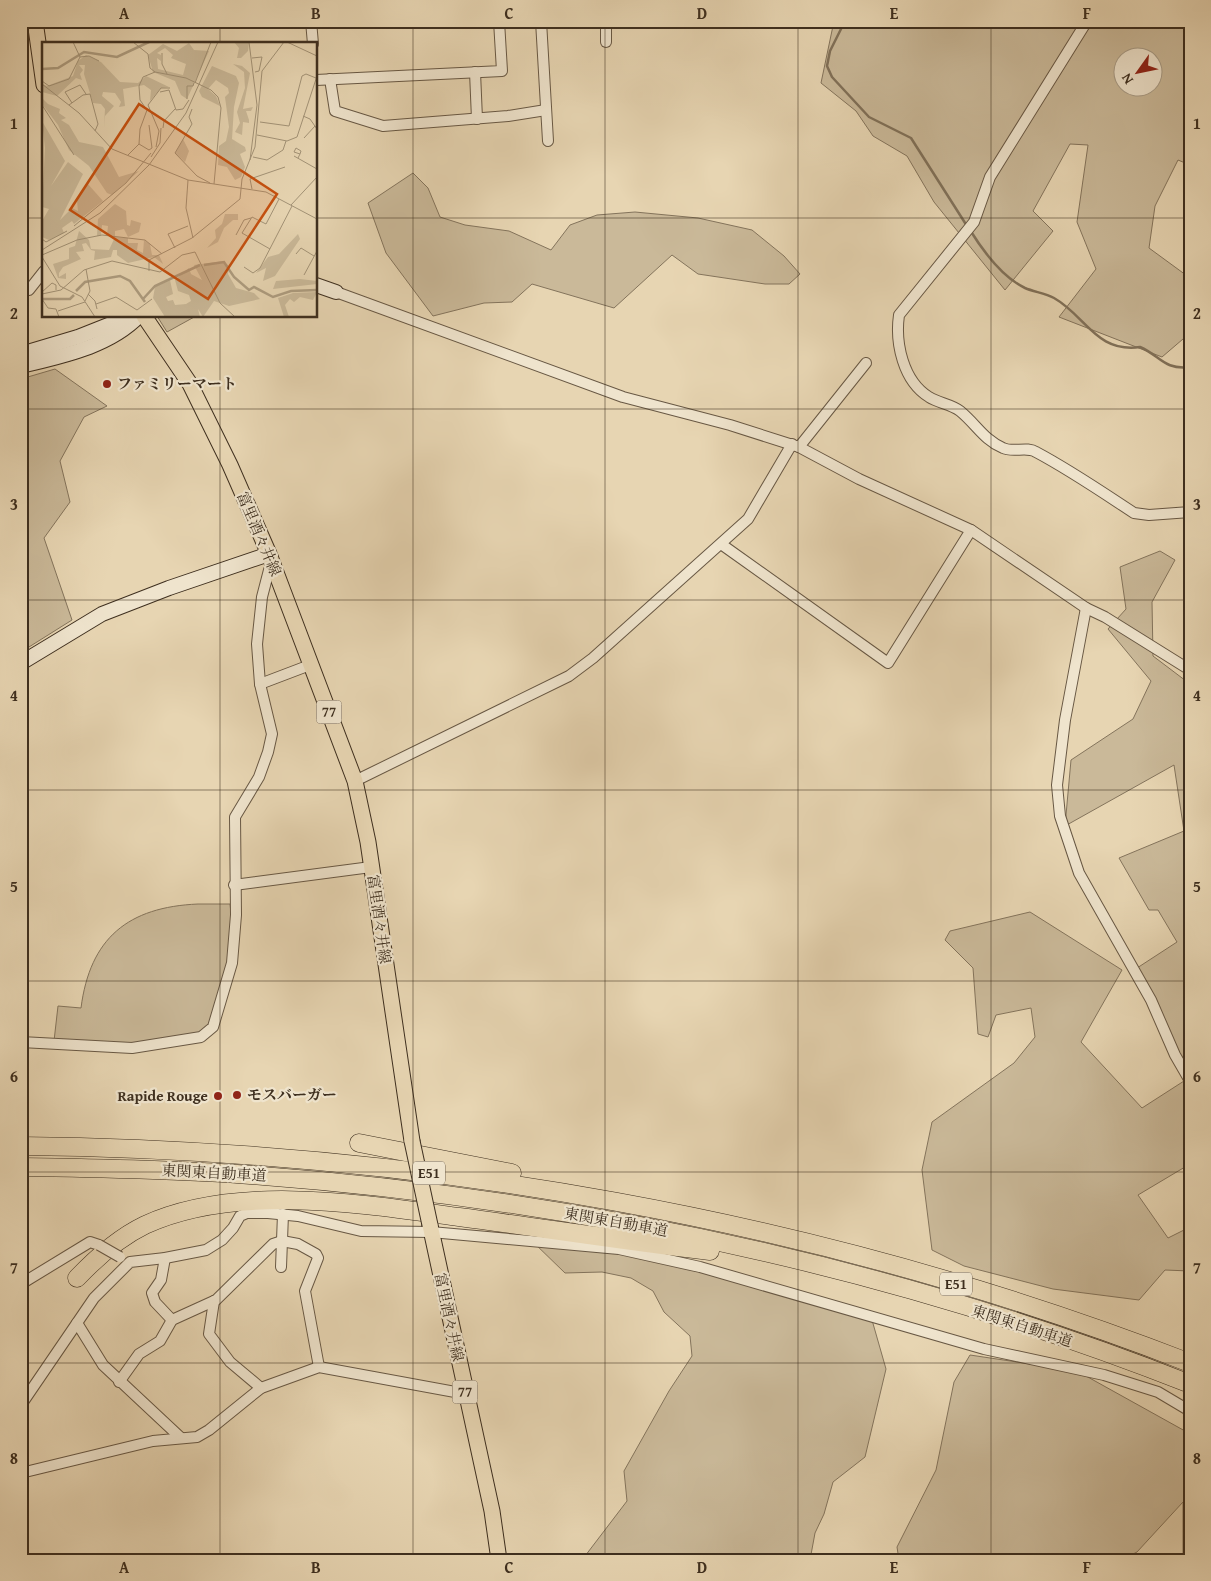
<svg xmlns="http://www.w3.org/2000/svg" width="1211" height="1581" font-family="'Gentium Book Plus','Noto Serif JP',serif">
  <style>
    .green { fill: #cab999; stroke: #84745c; fill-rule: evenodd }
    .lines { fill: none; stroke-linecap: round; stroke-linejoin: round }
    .stream { stroke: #817159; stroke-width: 2.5 }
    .street-casing { stroke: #685844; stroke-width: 12 }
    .secondary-casing { stroke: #3e2f1f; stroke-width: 16 }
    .primary-casing { stroke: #3e2f1f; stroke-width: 17 }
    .highway-casing { stroke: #3e2f1f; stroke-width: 19 }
    .street { stroke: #efe4cd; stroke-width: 10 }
    .secondary { stroke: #efe4cd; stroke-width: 14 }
    .primary { stroke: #e7d5b2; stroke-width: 15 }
    .highway { stroke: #e7d5b2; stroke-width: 18 }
    .street-bridge-casing { stroke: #685844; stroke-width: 12; stroke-linecap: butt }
    .primary-bridge-casing { stroke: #3e2f1f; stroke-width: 17; stroke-linecap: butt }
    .street-bridge { stroke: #efe4cd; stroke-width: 10 }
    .primary-bridge { stroke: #e7d5b2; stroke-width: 15 }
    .grid { fill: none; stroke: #3e2f1f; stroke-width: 1; stroke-opacity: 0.55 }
    .poi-dot { fill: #8f2418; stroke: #efe4cd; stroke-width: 2 }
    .labels { text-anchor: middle; stroke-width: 4.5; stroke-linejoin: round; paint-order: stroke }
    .shield { fill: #efe4cd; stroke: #736553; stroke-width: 1 }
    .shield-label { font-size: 14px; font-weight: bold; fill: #3e2f1f }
    .poi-label { font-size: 15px; font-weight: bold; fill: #3e2f1f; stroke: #efe4cd; text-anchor: start }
    .street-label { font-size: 15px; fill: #3e2f1f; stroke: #efe4cd }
    .inset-river { fill: none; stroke: #ae9d80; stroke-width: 2.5 }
    .inset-road { fill: none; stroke: #a39377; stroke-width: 1 }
    .view { fill: #c65110; fill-opacity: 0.15; stroke: #c65110; stroke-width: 2.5 }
    .inset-edge { fill: none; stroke: #3e2f1f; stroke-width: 2.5 }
    .neatline { fill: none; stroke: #3e2f1f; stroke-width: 2 }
    .grid-label { font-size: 16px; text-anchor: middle; font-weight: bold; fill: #3e2f1f }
  </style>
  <rect width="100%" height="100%" fill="#e7d5b2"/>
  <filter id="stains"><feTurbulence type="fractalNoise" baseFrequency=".004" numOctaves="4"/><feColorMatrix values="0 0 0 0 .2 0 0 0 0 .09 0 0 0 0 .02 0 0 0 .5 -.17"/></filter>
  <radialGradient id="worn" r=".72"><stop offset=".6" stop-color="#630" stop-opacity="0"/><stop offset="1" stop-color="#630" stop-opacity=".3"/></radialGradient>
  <g class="green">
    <path d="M834 21H1190V165L1178 160 1155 206 1149 248 1190 278V333L1162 357 1059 317 1096 269 1077 222 1088 145 1070 144 1033 211 1053 231 1005 290 934 202 907 156 873 136 856 111 821 83ZM1124 58H1154V88H1124Z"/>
    <path d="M413 173 428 188 440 217 465 225 509 231 551 250 570 225 597 215 635 212 698 218 752 230 784 256 800 274 789 284H765L698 274 672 255 614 308 532 284 512 302 484 303 433 316 386 253 368 203Z"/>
    <path d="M157 316H196L167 332Z"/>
    <path d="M55 369 107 406 84 417 60 461 70 502 44 538 72 620 21 652V379Z"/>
    <path d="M1160 551 1175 560 1152 602 1153 656 1190 684V1069L1180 1061 1134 970 1177 942 1158 910H1149L1119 858 1184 831 1174 765 1065 826 1071 760 1133 719 1151 681 1108 629 1126 609 1120 567Z"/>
    <path d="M198 904H230C236 949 222 991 206 1031L132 1046 54 1041 58 1006 81 1008C90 938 128 907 198 904Z"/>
    <path d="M1030 912 1122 970 1081 1042 1142 1108 1184 1081 1190 1092V1164L1138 1195 1168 1238 1190 1227V1271L1165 1270 1139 1300 1053 1289 964 1266 932 1250 922 1170 932 1122 1014 1063 1035 1037 1031 1008 996 1015 988 1037 978 1034 973 968 945 940 950 931Z"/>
    <path d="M560 1222 604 1230 675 1256 795 1292 872 1320 886 1369 865 1457 833 1482 824 1514 815 1533 810 1560H582L627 1501 624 1471 669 1391 692 1356 690 1336 664 1312 653 1291 631 1278 602 1272 565 1273 531 1240 539 1225Z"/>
    <path d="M970 1355 1077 1371 1185 1431 1190 1457V1560H1183V1502L1137 1552 1121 1560H899L897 1547 936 1470 954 1382Z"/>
  </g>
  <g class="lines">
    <g class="stream">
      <path d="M845 21 830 51 827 66 832 77 869 117 911 138 967 226"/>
      <path d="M970 230C983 251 1002 277 1025 288 1034 292 1045 293 1054 298 1086 316 1096 353 1140 347 1161 356 1163 370 1190 367"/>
    </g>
    <defs>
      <g id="street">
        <path d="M311 21 313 44"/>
        <path d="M541 21 548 141"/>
        <path d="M606 21V42"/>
        <path d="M1087 21 990 177 974 222 899 315C895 343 903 381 929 397 938 403 951 404 960 411 976 424 984 440 1003 448 1013 453 1027 446 1036 452 1070 470 1102 492 1134 513L1149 515 1190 512"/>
        <path d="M475 72 477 119"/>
        <path d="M330 79 335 111 383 126 508 116 546 110"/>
        <path d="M316 80 502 71 499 21"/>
        <path d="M21 289 29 290 44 271"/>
        <path d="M336 292 623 397 730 425 799 447 859 479 971 530 1086 608 1105 617 1190 670"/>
        <path d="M799 447 866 363"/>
        <path d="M721 544 888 663 971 530"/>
        <path d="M1086 608 1065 720 1057 785 1060 816 1079 873 1151 1000 1175 1055 1190 1081"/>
        <path d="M260 684 310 665"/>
        <path d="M355 781 569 676 593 658 748 519 792 444"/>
        <path d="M234 885 371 867"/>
        <path d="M21 1042 132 1048 201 1037 213 1027 232 963 236 915 235 817 259 777 268 752 272 734 260 684 257 644 262 597 269 570 273 566"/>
        <path d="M165 1258 161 1280 152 1293 155 1302 172 1320"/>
        <path d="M281 1267 283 1214"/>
        <path d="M21 1284 90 1242 99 1245"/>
        <path d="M214 1301 209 1334 230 1362 261 1388"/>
        <path d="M77 1323 103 1365 181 1438"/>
        <path d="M119 1382 139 1354 160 1341 172 1320 216 1300 273 1244 282 1241 298 1244 316 1254 318 1258 305 1291 319 1367"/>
        <path d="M21 1405 94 1298 130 1262 165 1258 206 1250 222 1240 233 1228 240 1216 247 1213H268L298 1216 361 1231 431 1232 619 1249 700 1267 984 1349 1104 1375 1158 1392 1190 1411"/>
        <path d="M21 1473 153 1441 197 1437 209 1430 261 1388 319 1367 466 1394"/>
      </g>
      <g id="secondary">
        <path d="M316 285 336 292"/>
        <path d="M21 354 78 337 131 316"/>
        <path d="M21 366C62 356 109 347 139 316"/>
        <path d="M21 663 102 614 169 588 269 554"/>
      </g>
      <g id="primary">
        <path d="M35 21 44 85"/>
        <path d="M144 316 190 384 230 465 269 554 355 781 368 842 412 1141"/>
        <path d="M430 1225 492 1511 499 1560"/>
      </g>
      <g id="highway">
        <path d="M359 1143 512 1173"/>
        <path d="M21 1146C420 1150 817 1218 1190 1363"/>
        <path d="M21 1167C93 1168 165 1169 237 1174 562 1197 886 1264 1190 1384"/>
        <path d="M77 1278C97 1257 118 1238 145 1225 236 1183 363 1204 459 1217 542 1228 626 1241 710 1251"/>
      </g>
    </defs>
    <use href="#street" class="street-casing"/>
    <use href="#secondary" class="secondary-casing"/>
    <use href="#primary" class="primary-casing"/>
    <use href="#highway" class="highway-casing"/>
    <use href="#street" class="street"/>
    <use href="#secondary" class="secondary"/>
    <use href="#primary" class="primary"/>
    <use href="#highway" class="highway"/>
    <defs>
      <path id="street-bridge" d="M99 1245 120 1257"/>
      <path id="primary-bridge" d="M412 1141 430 1225"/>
    </defs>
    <use href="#street-bridge" class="street-bridge-casing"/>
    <use href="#primary-bridge" class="primary-bridge-casing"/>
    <use href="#street-bridge" class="street-bridge"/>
    <use href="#primary-bridge" class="primary-bridge"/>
  </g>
  <path class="grid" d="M220 21V44M413 21V1560M605 21V1560M798 21V1560M991 21V1560M21 218H44M316 218H1190M220 316V1560M21 409H1190M21 600H1190M21 790H1190M21 981H1190M21 1172H1190M21 1363H1190"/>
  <g class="poi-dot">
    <circle cx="107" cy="384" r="5"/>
    <circle cx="237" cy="1095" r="5"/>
    <circle cx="218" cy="1096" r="5"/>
  </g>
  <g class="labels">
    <g class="shield">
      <rect x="316.5" y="700.5" width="25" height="23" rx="4"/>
      <rect x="413" y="1161.5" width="32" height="23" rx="4"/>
      <rect x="940" y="1272.5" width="32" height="23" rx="4"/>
      <rect x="452.5" y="1380.5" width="25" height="23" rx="4"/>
    </g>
    <g class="shield-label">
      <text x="329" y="717">77</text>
      <text x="429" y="1178">E51</text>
      <text x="956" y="1289">E51</text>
      <text x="465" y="1397">77</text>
    </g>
    <g class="poi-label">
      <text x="117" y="389">ファミリーマート</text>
      <text x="247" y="1100">モスバーガー</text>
      <text x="208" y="1101" text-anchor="end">Rapide Rouge</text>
    </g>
    <g class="street-label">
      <text transform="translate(259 534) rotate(67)" y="5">富里酒々井線</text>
      <text transform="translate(379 919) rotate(82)" y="5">富里酒々井線</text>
      <text transform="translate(214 1173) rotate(3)" y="5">東関東自動車道</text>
      <text transform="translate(616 1222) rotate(10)" y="5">東関東自動車道</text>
      <text transform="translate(449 1317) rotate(78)" y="5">富里酒々井線</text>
      <text transform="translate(1022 1326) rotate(18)" y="5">東関東自動車道</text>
    </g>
  </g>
  <g transform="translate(42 42)">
    <rect width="275" height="275" fill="#e7d5b2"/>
    <path d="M192 0H207L206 9 199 16H195L197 6ZM147 1 152 8 167 9 145 57 139 53 133 39 111 30 106 13 121 2 135 9ZM123 6 131 13 129 16 144 22 141 33 116 27 115 16 119 19V13L115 11ZM44 13 59 20 78 40 96 41 104 34 127 45 119 46 108 59 109 48 102 43 81 47 83 64 77 65 79 60 73 51 61 50 60 54 72 64 63 74 62 86 63 67 59 62 51 61 42 32 43 23H37L41 28 38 32 40 38 34 36 15 54 0 50V42L5 44 31 34 36 19ZM191 22 200 24 208 31 201 67 211 65 209 69H204L207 78V81L201 80 200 93 193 90 198 81 195 70 203 46 202 30ZM170 24 194 34 197 41 192 65 190 97 203 105 204 109 198 112 203 125 199 135 193 138 185 125 176 123 177 104 184 99 187 85 183 55 187 51 186 46 174 38 166 47 174 54 178 64 160 55 157 49ZM0 56 6 62 18 67 17 71 24 76 19 78 27 83 37 100 61 105 77 135 97 129 70 153 65 151 47 124 27 108 16 83 0 62ZM0 79 23 119 9 144 26 120 41 132 18 178 30 166 36 169 35 159 45 141 61 159 32 182 30 179 20 186 22 191 7 198 0 195V179L7 167 0 165 3 106ZM141 97 147 109 143 120 133 111ZM73 162 84 169 85 183 88 184 89 178 99 181 97 190 86 195 82 187 73 189V194L65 193 66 184 60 183 59 194H55L56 177ZM183 172H196V178H191L182 186 176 200 165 206 174 196 173 188 180 182ZM37 189 47 198 49 207 67 208 73 195 86 196V201H96L95 208 101 211 102 198 108 202 110 213H117L121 222 112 215 86 221 75 213V208H71L69 215 52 218 53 209 49 208 44 201 40 202 42 209 34 210 39 217 21 225 17 231V235L24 231V237L16 236 11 222 27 217V206L33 204ZM256 192 258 197 233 234 221 239 224 226 214 231 226 215 237 212ZM181 219 187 224 186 232 194 246 212 251 218 257 187 264 172 259 161 275 156 267 158 275H123L111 256 113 245 128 238 131 252 124 255 126 259 131 258 133 263 144 262 149 259 147 253 136 249 133 238 147 226 149 232 160 238 152 223ZM258 237 275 239V242L231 247 234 239ZM275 250 271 258 258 255 252 260 248 257 243 263 247 275H242L236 256 251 251Z" fill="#cab999" fill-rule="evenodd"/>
    <path class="inset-river" d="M0 27 16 26 42 10 75 15 107 0M162 223 182 220 192 235 207 248 212 245 231 255 249 249 275 248M34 249 43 240 78 234 88 239 103 260M1 257H28L32 253M101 257 113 244 158 223"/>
    <path class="inset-road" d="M31 0 38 15M91 0 106 12 108 26 113 30M207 0 215 63 208 118M245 0 275 14M120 11V22L125 32M210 16 220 15 217 29 213 30M0 39 7 44 27 37 38 15 47 14 57 19M153 41 169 0M0 42 37 71 70 107 146 138 224 150 275 177M118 50 127 48 134 68 141 67 147 58M145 57V44H151L152 41M30 61 23 50 38 43 44 52M0 63 32 113M27 63 41 53 48 52 56 82 53 89M150 67 147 75 150 82 133 111 155 134 168 141M261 74 268 77 275 87M218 80 247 84 260 34 264 32 274 36M121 86 122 79 133 67M215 93 245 99 255 95 275 34M262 96 273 84M97 102 107 108 110 106 107 83M114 105 117 89 106 63 119 46H128M86 113 97 102 98 87 105 68 98 58 97 44 101 35 113 30 144 36 169 48 176 55 179 66 172 142M252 114 275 127M109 115 118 101 119 86M211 115 225 118 241 108 244 99M256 116 258 112 252 110 254 106 259 109 258 112M146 138 144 166 151 196M210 147 208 137 243 125M249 163 275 135M32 184 84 141 109 111M194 193 202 178 209 176M0 197 4 200 25 189M133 206 126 192 146 184M228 207 200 191 210 175 224 182 237 157M0 208 58 171 107 123 144 71 176 0M254 212 259 206 272 214M0 213 35 198 60 193 103 198 120 212M0 215 18 244 40 255 53 275M202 225 211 231 218 226 250 164M107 229V218L150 196 198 157 200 137 213 105 220 29 242 0M262 233 275 209M0 250 10 241 14 243V248M0 252 19 248 42 228 70 219 118 230 140 213 153 210 178 261 193 275M46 252 53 259 55 267M0 257 6 266 14 267 17 275M43 259 48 249 44 227M54 262 74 255 95 268 110 257M16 269 43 260"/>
    <path class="view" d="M97 62 235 152 166 257 28 168Z"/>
    <rect width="275" height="275" class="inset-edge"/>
  </g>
  <rect width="1211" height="1581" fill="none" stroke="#e7d5b2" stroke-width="55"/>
  <g transform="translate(1138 72) rotate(237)"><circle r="24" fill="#efe4cd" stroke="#a89c87"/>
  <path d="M0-4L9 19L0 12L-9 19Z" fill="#8f2418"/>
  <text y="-8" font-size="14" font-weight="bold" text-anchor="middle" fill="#3e2f1f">N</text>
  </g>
  <rect x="28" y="28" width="1156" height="1526" class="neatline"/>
  <g class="grid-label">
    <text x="124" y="19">A</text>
    <text x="316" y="19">B</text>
    <text x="509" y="19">C</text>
    <text x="702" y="19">D</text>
    <text x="894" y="19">E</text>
    <text x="1087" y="19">F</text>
    <text x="14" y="129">1</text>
    <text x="1197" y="129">1</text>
    <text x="14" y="319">2</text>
    <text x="1197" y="319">2</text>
    <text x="14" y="510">3</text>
    <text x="1197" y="510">3</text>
    <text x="14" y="701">4</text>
    <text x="1197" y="701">4</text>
    <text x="14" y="892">5</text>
    <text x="1197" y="892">5</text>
    <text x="14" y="1082">6</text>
    <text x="1197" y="1082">6</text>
    <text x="14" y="1273">7</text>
    <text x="1197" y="1273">7</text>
    <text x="14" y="1464">8</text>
    <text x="1197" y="1464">8</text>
    <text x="124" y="1573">A</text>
    <text x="316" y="1573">B</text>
    <text x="509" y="1573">C</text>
    <text x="702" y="1573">D</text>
    <text x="894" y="1573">E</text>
    <text x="1087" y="1573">F</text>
  </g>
  <rect width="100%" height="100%" filter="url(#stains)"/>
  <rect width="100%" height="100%" fill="url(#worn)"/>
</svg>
